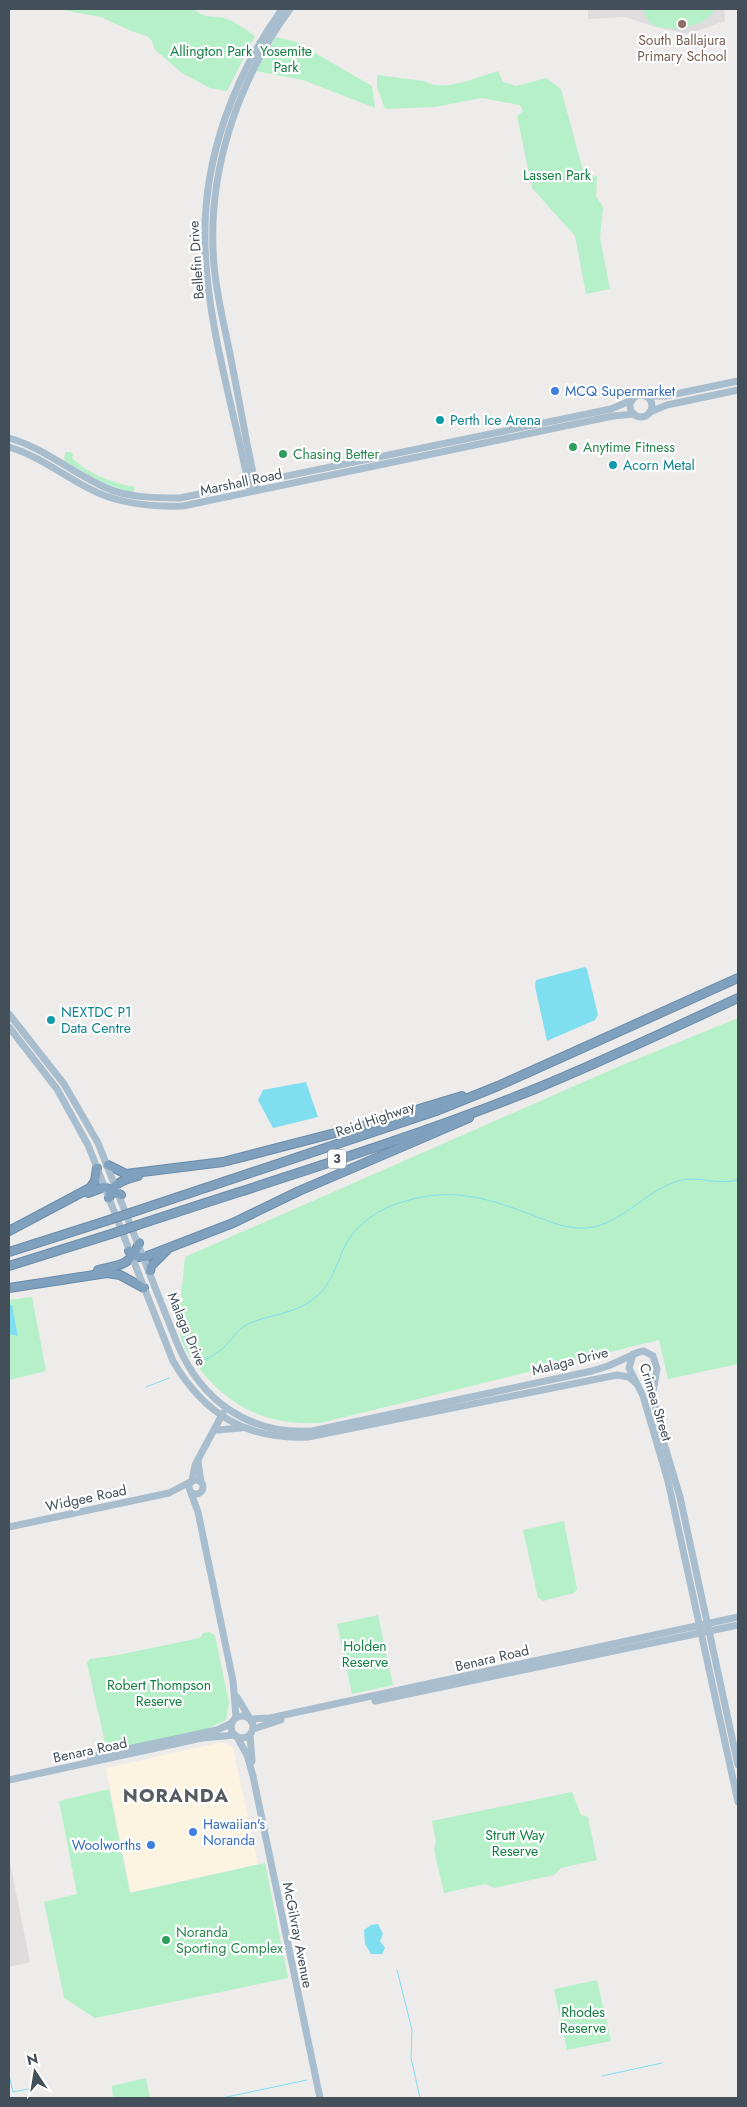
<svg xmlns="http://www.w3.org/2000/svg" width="747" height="2107" font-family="Jost,sans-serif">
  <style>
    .commercial { fill: #fcf3e1 }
    .education { fill: #dfdcdd }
    .green { fill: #b5f0c9 }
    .water { fill: #7fdff0 }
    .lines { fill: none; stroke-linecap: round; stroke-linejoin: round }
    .stream { stroke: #7fdff0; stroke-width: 1 }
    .highway-casing { stroke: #6a8caa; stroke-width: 10 }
    .major { stroke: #a8bdcd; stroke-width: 7 }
    .highway { stroke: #7fa1be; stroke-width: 8 }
    .highway-bridge-casing { stroke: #6a8caa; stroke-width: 10; stroke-linecap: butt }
    .highway-bridge { stroke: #7fa1be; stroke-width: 8 }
    .education-dot { fill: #8d6e63; stroke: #fff; stroke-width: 2 }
    .shop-dot { fill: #3f7fe0; stroke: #fff; stroke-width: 2 }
    .culture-dot { fill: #0f9aa8; stroke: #fff; stroke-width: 2 }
    .leisure-dot { fill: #2e9e5b; stroke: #fff; stroke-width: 2 }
    .labels { text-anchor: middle; stroke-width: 4.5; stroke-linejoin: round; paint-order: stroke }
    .shield { fill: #fff; stroke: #7b848c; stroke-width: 1 }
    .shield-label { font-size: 12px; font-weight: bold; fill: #43505a }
    .education-label { font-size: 14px; fill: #785e54; stroke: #fff }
    .park-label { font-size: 14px; fill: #117e41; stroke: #fff }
    .street-label { font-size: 14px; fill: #43505a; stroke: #fff }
    .shop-label { font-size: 14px; fill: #366cbe; stroke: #fff; text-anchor: start }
    .culture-label { font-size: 14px; fill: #0d838f; stroke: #fff; text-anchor: start }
    .leisure-label { font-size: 14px; fill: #27864d; stroke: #fff; text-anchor: start }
    .district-label { font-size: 19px; font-weight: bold; letter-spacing: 1px; fill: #585c61; stroke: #fff }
  </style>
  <rect width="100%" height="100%" fill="#eeebeb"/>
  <path class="commercial" d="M223 1742 233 1748 258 1864 131 1892 106 1768Z"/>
  <g class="education">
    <path d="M588 9H724L725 21 688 34 656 27 625 17 588 19Z"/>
    <path d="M9 1857 30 1962 9 1967Z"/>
  </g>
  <g class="green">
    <path d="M58 9 194 10C206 17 205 16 218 17 231 18 244 28 255 36L227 91 210 88 182 73 155 50 152 41 147 36 131 31 101 17Z"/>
    <path d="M643 9H715C708 27 665 35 651 23 647 20 645 13 643 9Z"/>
    <path d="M276 37 296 42 372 86 375 108 303 80 256 71Z"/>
    <path d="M498 71 503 82 516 86 546 78 561 89 585 178 597 176 596 196 603 207 600 238 610 289 586 294 575 236 532 188 517 116 523 111 520 105 482 98 435 107 385 109 377 87V75L424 81C444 93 477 77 498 71Z"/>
    <path d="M65 452H71L73 455 72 458C89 474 112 483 135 487L133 493 101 482 65 461 64 458Z"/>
    <path d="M738 1018V1364L668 1379 659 1340 320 1423C268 1426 230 1408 198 1367 191 1358 181 1345 180 1333 178 1309 183 1282 185 1257L620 1066Z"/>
    <path d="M32 1297 46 1371 9 1380V1300Z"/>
    <path d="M564 1521 577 1589 574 1593 543 1601 538 1598 523 1530Z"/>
    <path d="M378 1615 393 1685 352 1694 337 1624Z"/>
    <path d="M209 1632 215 1635 229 1703 226 1720 207 1729 107 1752 87 1663 90 1659 118 1655 200 1638 203 1633Z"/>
    <path d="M109 1789 130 1893 265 1863 288 1978 95 2018 64 1998 44 1902 77 1894 59 1801Z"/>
    <path d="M572 1792 581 1815 588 1817 597 1860 561 1868 554 1875 494 1888 486 1884 444 1893 434 1850 436 1842 432 1821Z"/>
    <path d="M597 1980 611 2041 567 2050 554 1989Z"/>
    <path d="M146 2078 150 2098H113L112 2086Z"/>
  </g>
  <g class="water">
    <path d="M585 967 587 969 598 1015 595 1020 547 1041 535 986 536 980Z"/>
    <path d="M306 1082 318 1117 273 1128 258 1100 263 1090Z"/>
    <path d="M9 1305H12L18 1336 9 1334Z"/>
    <path d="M378 1924 383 1934 380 1941 385 1948 382 1954H371L365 1944 364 1930 371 1925Z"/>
  </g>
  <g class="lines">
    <g class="stream">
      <path d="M198 1364C206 1359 217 1354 223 1348 232 1340 237 1329 248 1324 270 1314 298 1314 317 1296 331 1284 336 1266 343 1250 353 1227 375 1211 399 1203 447 1187 482 1196 527 1213 543 1219 560 1227 578 1228 617 1231 643 1191 678 1181 698 1175 718 1186 738 1180"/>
      <path d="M146 1387 169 1378"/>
      <path d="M397 1970 412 2030 411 2058 420 2098"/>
      <path d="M9 2075 13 2092 33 2088"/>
      <path d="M602 2076 662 2063"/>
      <path d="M222 2098 307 2080"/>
    </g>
    <defs>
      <g id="highway">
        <path d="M108 1165 126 1174 223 1162 366 1125 462 1096"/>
        <path d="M88 1193 104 1187 121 1195"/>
        <path d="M109 1198C113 1182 124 1180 138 1176"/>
        <path d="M133 1212 436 1111 498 1086 738 978"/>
        <path d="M138 1225C271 1181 405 1141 535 1089 603 1061 671 1029 738 998"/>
        <path d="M9 1231 90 1188 95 1181 97 1168"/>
        <path d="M129 1251 138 1257H145L233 1223 299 1191 469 1118"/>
        <path d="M9 1252 106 1221"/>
        <path d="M9 1266 111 1234"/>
        <path d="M98 1270C119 1265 131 1266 139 1243"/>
        <path d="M150 1271 151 1266 167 1250"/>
        <path d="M9 1288 107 1273 120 1275 144 1288"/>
      </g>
    </defs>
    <use href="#highway" class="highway-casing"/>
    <g class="major">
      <circle cx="641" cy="406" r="11"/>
      <path d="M646 396H666L738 381"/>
      <path d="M650 412 667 405 738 390"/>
      <path d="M9 438C44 448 71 472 104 487 128 498 155 498 180 498L611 409 632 400"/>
      <path d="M9 447C39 456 63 475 90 489 118 504 151 507 183 506L613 416 634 414"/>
      <path d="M256 486C247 448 241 409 233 370 227 335 217 301 214 265 206 174 237 82 290 9"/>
      <path d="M249 487C234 409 206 321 205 242 203 158 234 76 282 9"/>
      <path d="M9 1014 64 1084 98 1143 177 1343C201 1401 249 1435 312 1431L592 1371 608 1366 639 1352 644 1351 653 1356 657 1369 653 1392 658 1423 680 1497 738 1765"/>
      <path d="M9 1027 57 1089 88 1145 173 1361C204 1414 246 1440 308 1437L617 1375 629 1377 636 1383"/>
      <path d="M633 1354 629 1368 643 1396 668 1481 738 1802"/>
      <path d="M218 1430 241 1428"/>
      <path d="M198 1461 201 1482"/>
      <circle cx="196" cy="1487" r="7"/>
      <path d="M192 1481 195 1465 223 1413"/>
      <path d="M191 1493 198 1512 233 1681 236 1717"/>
      <path d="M9 1527 169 1493 190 1482"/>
      <path d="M237 1697 249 1717"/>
      <path d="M375 1701 738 1625"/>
      <circle cx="242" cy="1727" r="11"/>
      <path d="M251 1719 270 1718 738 1617"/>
      <path d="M253 1729 281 1720"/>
      <path d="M250 1735 252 1761"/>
      <path d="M237 1737 247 1755 253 1776 320 2098"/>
      <path d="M90 1757 217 1730 232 1723"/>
      <path d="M9 1780 202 1738 235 1735"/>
    </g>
    <use href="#highway" class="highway"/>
    <defs>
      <g id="highway-bridge">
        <path d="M106 1221 133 1212"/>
        <path d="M111 1234 138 1225"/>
      </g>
    </defs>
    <use href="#highway-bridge" class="highway-bridge-casing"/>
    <use href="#highway-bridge" class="highway-bridge"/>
  </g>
  <circle class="education-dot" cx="682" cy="24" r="5"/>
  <g class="shop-dot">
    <circle cx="555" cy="391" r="5"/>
    <circle cx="193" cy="1832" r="5"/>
    <circle cx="151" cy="1845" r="5"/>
  </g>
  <g class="culture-dot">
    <circle cx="440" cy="420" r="5"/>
    <circle cx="613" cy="465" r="5"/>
    <circle cx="51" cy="1020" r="5"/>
  </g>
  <g class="leisure-dot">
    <circle cx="573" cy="447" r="5"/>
    <circle cx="283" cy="454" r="5"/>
    <circle cx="166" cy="1940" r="5"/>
  </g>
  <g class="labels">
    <rect class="shield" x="328" y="1149.5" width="18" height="19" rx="4"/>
    <g class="shield-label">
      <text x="337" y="1163">3</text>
    </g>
    <g class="education-label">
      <text x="682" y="45">South Ballajura<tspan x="682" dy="16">Primary School</tspan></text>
    </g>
    <g class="park-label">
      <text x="211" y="56">Allington Park</text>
      <text x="286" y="56">Yosemite<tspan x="286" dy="16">Park</tspan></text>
      <text x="557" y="180">Lassen Park</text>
      <text x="365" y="1651">Holden<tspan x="365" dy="16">Reserve</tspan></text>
      <text x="159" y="1690">Robert Thompson<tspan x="159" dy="16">Reserve</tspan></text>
      <text x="515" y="1840">Strutt Way<tspan x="515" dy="16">Reserve</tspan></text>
      <text x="583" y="2017">Rhodes<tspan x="583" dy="16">Reserve</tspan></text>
    </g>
    <g class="street-label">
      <text transform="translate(196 260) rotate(-94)" y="5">Bellefin Drive</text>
      <text transform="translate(241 482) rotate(-12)" y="5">Marshall Road</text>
      <text transform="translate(375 1119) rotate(-19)" y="5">Reid Highway</text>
      <text transform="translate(187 1329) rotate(67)" y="5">Malaga Drive</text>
      <text transform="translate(570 1361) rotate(-14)" y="5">Malaga Drive</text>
      <text transform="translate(656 1402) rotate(73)" y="5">Crimea Street</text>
      <text transform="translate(86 1498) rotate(-12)" y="5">Widgee Road</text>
      <text transform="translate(492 1658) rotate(-13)" y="5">Benara Road</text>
      <text transform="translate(90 1750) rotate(-12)" y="5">Benara Road</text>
      <text transform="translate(298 1935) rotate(79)" y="5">McGilvray Avenue</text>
    </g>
    <g class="shop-label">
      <text x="565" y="396">MCQ Supermarket</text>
      <text x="203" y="1829">Hawaiian's<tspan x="203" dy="16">Noranda</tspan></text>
      <text x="141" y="1850" text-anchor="end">Woolworths</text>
    </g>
    <g class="culture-label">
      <text x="450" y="425">Perth Ice Arena</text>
      <text x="623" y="470">Acorn Metal</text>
      <text x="61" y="1017">NEXTDC P1<tspan x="61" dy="16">Data Centre</tspan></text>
    </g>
    <g class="leisure-label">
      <text x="583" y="452">Anytime Fitness</text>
      <text x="293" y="459">Chasing Better</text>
      <text x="176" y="1937">Noranda<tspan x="176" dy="16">Sporting Complex</tspan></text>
    </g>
    <g class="district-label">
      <text x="176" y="1802">NORANDA</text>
    </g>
  </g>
  <rect width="747" height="2107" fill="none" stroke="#43505a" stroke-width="20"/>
  <g transform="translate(35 2072) rotate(348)" stroke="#ffffff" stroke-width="4" paint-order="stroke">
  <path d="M0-4L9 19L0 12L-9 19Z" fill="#43505a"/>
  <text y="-8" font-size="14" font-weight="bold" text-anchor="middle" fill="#43505a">N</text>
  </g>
</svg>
